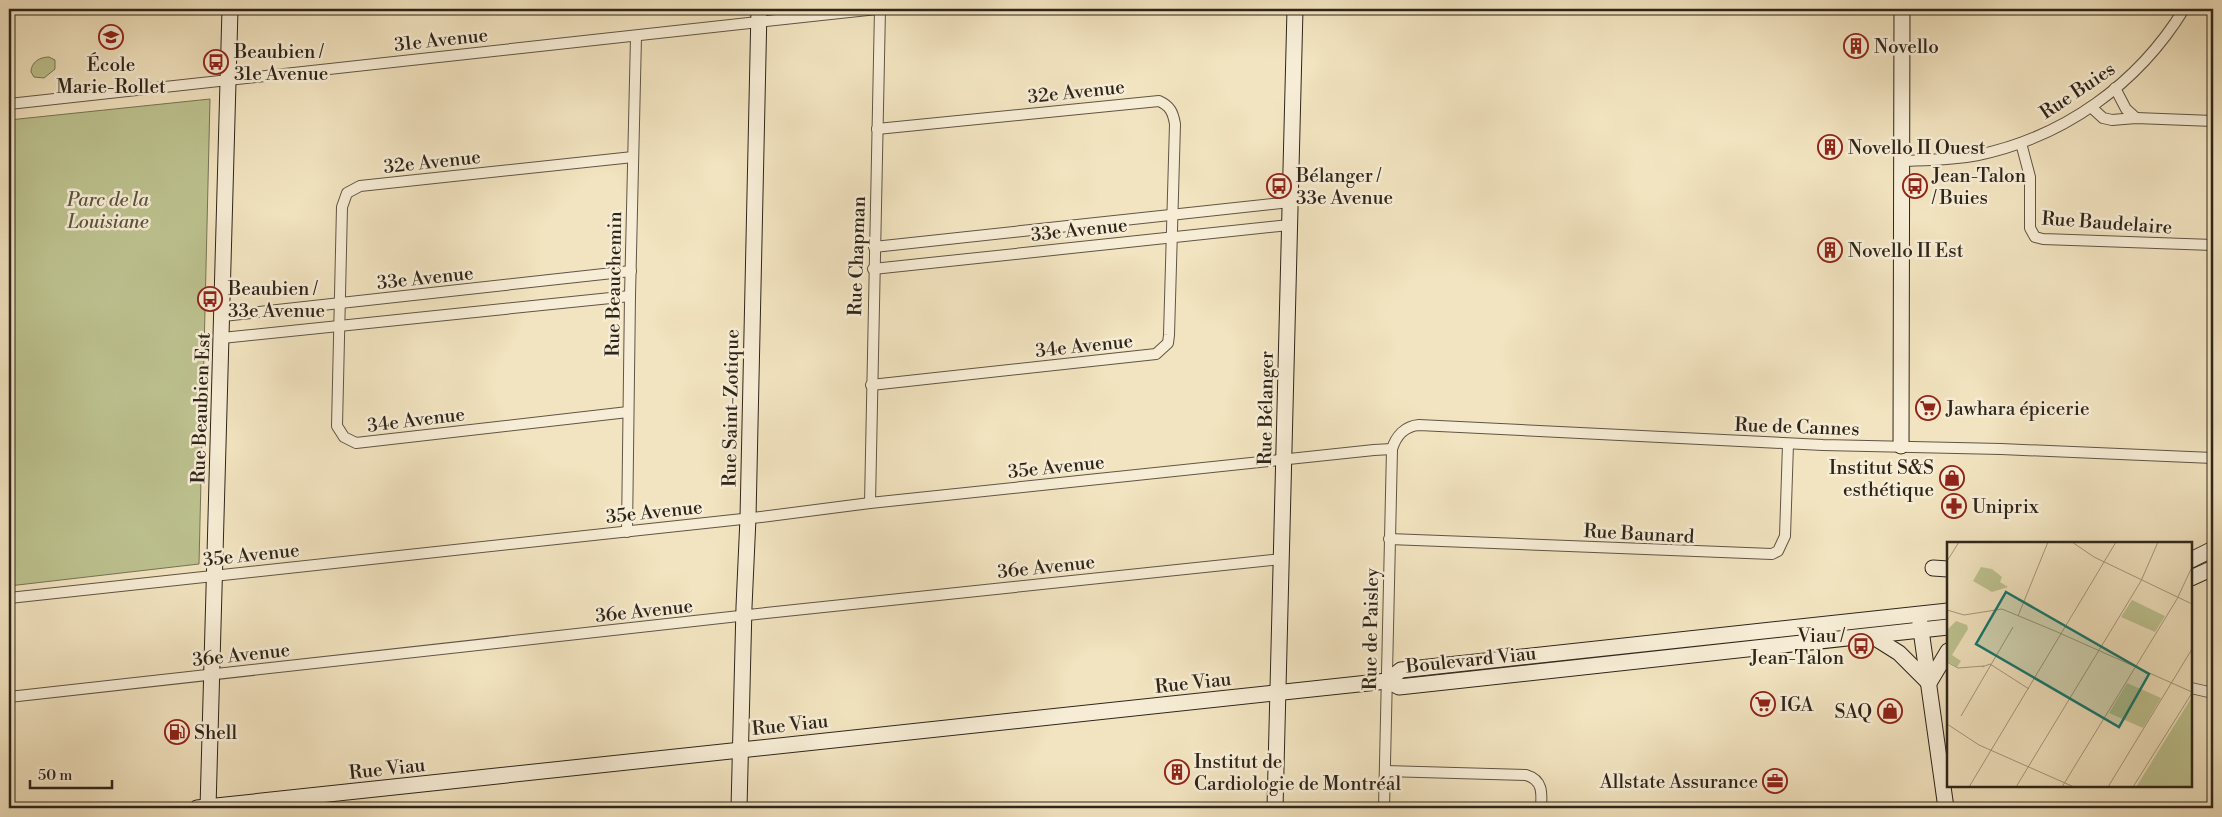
<svg xmlns="http://www.w3.org/2000/svg" width="2222" height="817" font-family="'Libre Bodoni',serif">
  <style>
    .green { fill: #bdc390; stroke: #767455 }
    .lines { fill: none; stroke-linecap: round; stroke-linejoin: round }
    .street-casing { stroke: #5f5544; stroke-width: 12 }
    .secondary-casing { stroke: #2e251a; stroke-width: 17 }
    .street { stroke: #f7edd6; stroke-width: 10 }
    .secondary { stroke: #f7edd6; stroke-width: 15 }
    .labels { text-anchor: middle; stroke-width: 5; stroke-linejoin: round; paint-order: stroke }
    .street-label { font-size: 19px; fill: #2e251a; stroke: #f7edd6 }
    .poi-label { font-size: 19px; fill: #2e251a; stroke: #f7edd6; text-anchor: start }
    .park-label { font-size: 19px; font-style: italic; fill: #59543d; stroke: #f7edd6 }
    .inset-road { fill: none; stroke: #a4987e; stroke-width: 1 }
    .view { fill: #0f766e; fill-opacity: 0.15; stroke: #0f766e; stroke-width: 2.5 }
    .inset-edge { fill: none; stroke: #2e251a; stroke-width: 2.5 }
  </style>
  <rect width="100%" height="100%" fill="#f2e4c0"/>
  <filter id="stains"><feTurbulence type="fractalNoise" baseFrequency=".004" numOctaves="4"/><feColorMatrix values="0 0 0 0 .2 0 0 0 0 .09 0 0 0 0 .02 0 0 0 .5 -.17"/></filter>
  <radialGradient id="worn" r=".72"><stop offset=".6" stop-color="#630" stop-opacity="0"/><stop offset="1" stop-color="#630" stop-opacity=".3"/></radialGradient>
  <g class="green">
    <path d="M49 57 55 60V69L44 78 34 77 31 72C31 62 40 57 49 57Z"/>
    <path d="M210 99 199 564 9 586V120Z"/>
  </g>
  <g class="lines">
    <defs>
      <g id="street">
        <path d="M2115 88 2126 109 2136 118"/>
        <path d="M9 104 877 9"/>
        <path d="M2091 107 2103 118 2112 120 2136 118 2213 121"/>
        <path d="M2021 143 2030 177V228L2035 237 2043 239 2213 245"/>
        <path d="M1902 161C1927 160 1953 160 1978 155 2064 137 2138 84 2184 9"/>
        <path d="M874 247 1290 202"/>
        <path d="M873 269 1289 225"/>
        <path d="M223 316 631 271"/>
        <path d="M222 338 630 296"/>
        <path d="M871 385 1156 354 1168 343 1169 335 1175 124C1173 112 1170 106 1159 101L877 129"/>
        <path d="M628 412 356 443 344 437 337 426 342 207 347 193 360 186 633 157"/>
        <path d="M870 503 880 9"/>
        <path d="M627 532 630 296 636 37"/>
        <path d="M1389 539 1772 554 1778 551 1785 536 1788 444"/>
        <path d="M9 598 761 517 870 503 1374 450 1392 449"/>
        <path d="M2191 688 2213 693"/>
        <path d="M9 697 766 613 1282 559"/>
        <path d="M1385 771 1526 775C1543 780 1542 793 1541 808"/>
        <path d="M1384 808 1392 449C1396 436 1405 426 1419 425L1823 445 2001 449 2213 458"/>
      </g>
      <g id="secondary">
        <path d="M1901 446 1902 9"/>
        <path d="M2191 560 2213 549"/>
        <path d="M1933 568 1948 569"/>
        <path d="M2191 578 2213 568"/>
        <path d="M1920 623 1946 808"/>
        <path d="M1872 636 1899 653 1929 683"/>
        <path d="M1387 681 1401 670 1948 611"/>
        <path d="M1387 681 1399 687 1948 627"/>
        <path d="M1929 683 1948 651"/>
        <path d="M197 808 1387 681"/>
        <path d="M208 808 230 9"/>
        <path d="M739 808 744 607 748 518 759 9"/>
        <path d="M1275 808 1295 9"/>
      </g>
    </defs>
    <use href="#street" class="street-casing"/>
    <use href="#secondary" class="secondary-casing"/>
    <use href="#street" class="street"/>
    <use href="#secondary" class="secondary"/>
  </g>
  <defs>
    <symbol id="school-ring" viewBox="-11 -11 22 22"><circle r="9.5" fill="#f7edd6" stroke="#8f2418" stroke-width="1.5"/><path d="M0-5L7-2L0 1L-7-2ZM-4 1L0 2.5L4 1V4Q0 6-4 4Z" fill="#8f2418"/></symbol>
    <symbol id="building-ring" viewBox="-11 -11 22 22"><circle r="9.5" fill="#f7edd6" stroke="#8f2418" stroke-width="1.5"/><path d="M-4-6H4V6H1V3H-1V6H-4ZM-2.5-4.3h1.7v1.8h-1.7ZM.8-4.3h1.7v1.8H.8ZM-2.5-1h1.7V.8h-1.7ZM.8-1h1.7V.8H.8Z" fill="#8f2418"/></symbol>
    <symbol id="bus-ring" viewBox="-11 -11 22 22"><circle r="9.5" fill="#f7edd6" stroke="#8f2418" stroke-width="1.5"/><path d="M-5-6H5V4H4V6H2V4H-2V6H-4V4H-5ZM-3.5-4V0h7V-4ZM-3.5 1.2v1.5H-2V1.2ZM2 1.2v1.5H3.5V1.2Z" fill="#8f2418"/></symbol>
    <symbol id="supermarket-ring" viewBox="-11 -11 22 22"><circle r="9.5" fill="#f7edd6" stroke="#8f2418" stroke-width="1.5"/><path d="M-6-5.5h2.5l.6 2H6L4.5 2H-2.5L-4.4-4H-6ZM-1.5 3.2a1.3 1.3 0 1 0 .1 0ZM3 3.2a1.3 1.3 0 1 0 .1 0Z" fill="#8f2418"/></symbol>
    <symbol id="shop-ring" viewBox="-11 -11 22 22"><circle r="9.5" fill="#f7edd6" stroke="#8f2418" stroke-width="1.5"/><path d="M-5-2.5h2.3a2.7 3.5 0 0 1 5.4 0H5L5.5 6h-11ZM-1.5-2.5h3a1.5 2.3 0 0 0-3 0Z" fill="#8f2418"/></symbol>
    <symbol id="pharmacy-ring" viewBox="-11 -11 22 22"><circle r="9.5" fill="#f7edd6" stroke="#8f2418" stroke-width="1.5"/><path d="M-2-6h4v4h4v4h-4v4h-4v-4h-4v-4h4Z" fill="#8f2418"/></symbol>
    <symbol id="fuel-ring" viewBox="-11 -11 22 22"><circle r="9.5" fill="#f7edd6" stroke="#8f2418" stroke-width="1.5"/><path d="M-5.5-6h7V0h2V4h1.3V-2.5L3-4.5l.8-.8L6-3V5H2.5V1h-1V6h-7ZM-4.2-4.7v3.2H.2V-4.7Z" fill="#8f2418"/></symbol>
    <symbol id="office-ring" viewBox="-11 -11 22 22"><circle r="9.5" fill="#f7edd6" stroke="#8f2418" stroke-width="1.5"/><path d="M-6-3h4V-5.5h4V-3h4V5H-6ZM-1-4.5V-3h2v-1.5ZM-6 0V1H6V0Z" fill="#8f2418"/></symbol>
  </defs>
  <g fill-rule="evenodd">
    <use href="#school-ring" x="97" y="23" width="28" height="28"/>
    <use href="#building-ring" x="1842" y="32" width="28" height="28"/>
    <use href="#bus-ring" x="202" y="48" width="28" height="28"/>
    <use href="#building-ring" x="1816" y="133" width="28" height="28"/>
    <use href="#bus-ring" x="1265" y="172" width="28" height="28"/>
    <use href="#bus-ring" x="1901" y="172" width="28" height="28"/>
    <use href="#building-ring" x="1816" y="236" width="28" height="28"/>
    <use href="#bus-ring" x="196" y="285" width="28" height="28"/>
    <use href="#supermarket-ring" x="1914" y="394" width="28" height="28"/>
    <use href="#shop-ring" x="1938" y="464" width="28" height="28"/>
    <use href="#pharmacy-ring" x="1940" y="492" width="28" height="28"/>
    <use href="#bus-ring" x="1847" y="632" width="28" height="28"/>
    <use href="#supermarket-ring" x="1749" y="690" width="28" height="28"/>
    <use href="#shop-ring" x="1876" y="697" width="28" height="28"/>
    <use href="#fuel-ring" x="163" y="718" width="28" height="28"/>
    <use href="#building-ring" x="1163" y="758" width="28" height="28"/>
    <use href="#office-ring" x="1761" y="767" width="28" height="28"/>
  </g>
  <g class="labels">
    <g class="street-label">
      <text transform="translate(441 39) rotate(-6)" y="7">31e Avenue</text>
      <text transform="translate(2077 90) rotate(-34)" y="7">Rue Buies</text>
      <text transform="translate(1076 91) rotate(-6)" y="7">32e Avenue</text>
      <text transform="translate(432 161) rotate(-6)" y="7">32e Avenue</text>
      <text transform="translate(2107 222) rotate(4)" y="7">Rue Baudelaire</text>
      <text transform="translate(1079 229) rotate(-6)" y="7">33e Avenue</text>
      <text transform="translate(856 256) rotate(-88)" y="7">Rue Chapman</text>
      <text transform="translate(425 277) rotate(-6)" y="7">33e Avenue</text>
      <text transform="translate(613 284) rotate(-89)" y="7">Rue Beauchemin</text>
      <text transform="translate(1084 345) rotate(-6)" y="7">34e Avenue</text>
      <text transform="translate(200 408) rotate(-88)" y="7">Rue Beaubien Est</text>
      <text transform="translate(730 408) rotate(-89)" y="7">Rue Saint-Zotique</text>
      <text transform="translate(1265 408) rotate(-89)" y="7">Rue Bélanger</text>
      <text transform="translate(416 419) rotate(-7)" y="7">34e Avenue</text>
      <text transform="translate(1797 426) rotate(2)" y="7">Rue de Cannes</text>
      <text transform="translate(1056 466) rotate(-6)" y="7">35e Avenue</text>
      <text transform="translate(654 511) rotate(-6)" y="7">35e Avenue</text>
      <text transform="translate(1639 533) rotate(3)" y="7">Rue Baunard</text>
      <text transform="translate(251 554) rotate(-6)" y="7">35e Avenue</text>
      <text transform="translate(1046 566) rotate(-6)" y="7">36e Avenue</text>
      <text transform="translate(644 610) rotate(-6)" y="7">36e Avenue</text>
      <text transform="translate(1370 629) rotate(-89)" y="7">Rue de Paisley</text>
      <text transform="translate(241 654) rotate(-6)" y="7">36e Avenue</text>
      <text transform="translate(1471 659) rotate(-6)" y="7">Boulevard Viau</text>
      <text transform="translate(1193 682) rotate(-6)" y="7">Rue Viau</text>
      <text transform="translate(790 724) rotate(-6)" y="7">Rue Viau</text>
      <text transform="translate(387 768) rotate(-6)" y="7">Rue Viau</text>
    </g>
    <g class="poi-label">
      <text x="1874" y="53">Novello</text>
      <text x="234" y="58">Beaubien /<tspan x="234" dy="22">31e Avenue</tspan></text>
      <text x="111" y="71" text-anchor="middle">École<tspan x="111" dy="22">Marie-Rollet</tspan></text>
      <text x="1848" y="154">Novello II Ouest</text>
      <text x="1296" y="182">Bélanger /<tspan x="1296" dy="22">33e Avenue</tspan></text>
      <text x="1932" y="182">Jean-Talon<tspan x="1932" dy="22">/ Buies</tspan></text>
      <text x="1848" y="257">Novello II Est</text>
      <text x="228" y="295">Beaubien /<tspan x="228" dy="22">33e Avenue</tspan></text>
      <text x="1946" y="415">Jawhara épicerie</text>
      <text x="1934" y="474" text-anchor="end">Institut S&amp;S<tspan x="1934" dy="22">esthétique</tspan></text>
      <text x="1972" y="513">Uniprix</text>
      <text x="1844" y="642" text-anchor="end">Viau /<tspan x="1844" dy="22">Jean-Talon</tspan></text>
      <text x="1780" y="711">IGA</text>
      <text x="1872" y="718" text-anchor="end">SAQ</text>
      <text x="194" y="739">Shell</text>
      <text x="1194" y="768">Institut de<tspan x="1194" dy="22">Cardiologie de Montréal</tspan></text>
      <text x="1758" y="788" text-anchor="end">Allstate Assurance</text>
    </g>
    <g class="park-label">
      <text x="108" y="206">Parc de la<tspan x="108" dy="22">Louisiane</tspan></text>
    </g>
  </g>
  <g transform="translate(1947 542)">
    <rect width="245" height="245" fill="#f2e4c0"/>
    <path d="M34 25 45 27 55 35 53 40 61 45 45 50 26 39ZM185 58 218 74 208 90 174 75ZM9 79 20 83 21 87 5 113 14 119 10 125 0 119V88ZM180 141 214 156 196 186 162 171ZM245 155V245H189Z" fill="#bdc390"/>
    <path class="inset-road" d="M125 0 147 15 245 62M0 19 12 0M0 68 17 73 55 67 108 89M71 74 101 0M108 89 245 150M0 120 11 126 37 124M35 125 43 122 82 147M14 174 66 85M0 182 32 203 127 245M22 245 169 0M69 245 194 39 211 0M115 245 230 57 245 25M161 245 245 107M186 245 245 151"/>
    <path class="view" d="M59 50 202 132 172 185 29 102Z"/>
    <rect width="245" height="245" class="inset-edge"/>
  </g>
  <rect width="2222" height="817" fill="none" stroke="#f2e4c0" stroke-width="30"/>
  <rect x="10" y="10" width="2202" height="797" fill="none" stroke="#2e251a" stroke-width="2.5"/>
  <rect x="15" y="15" width="2192" height="787" fill="none" stroke="#2e251a"/>
  <path d="M30 780v8h82v-8" fill="none" stroke="#2e251a" stroke-width="2.5"/>
  <text x="38" y="780" font-size="15" fill="#2e251a" stroke="#f7edd6" stroke-width="4" paint-order="stroke">50 m</text>
  <rect width="100%" height="100%" filter="url(#stains)"/>
  <rect width="100%" height="100%" fill="url(#worn)"/>
</svg>
